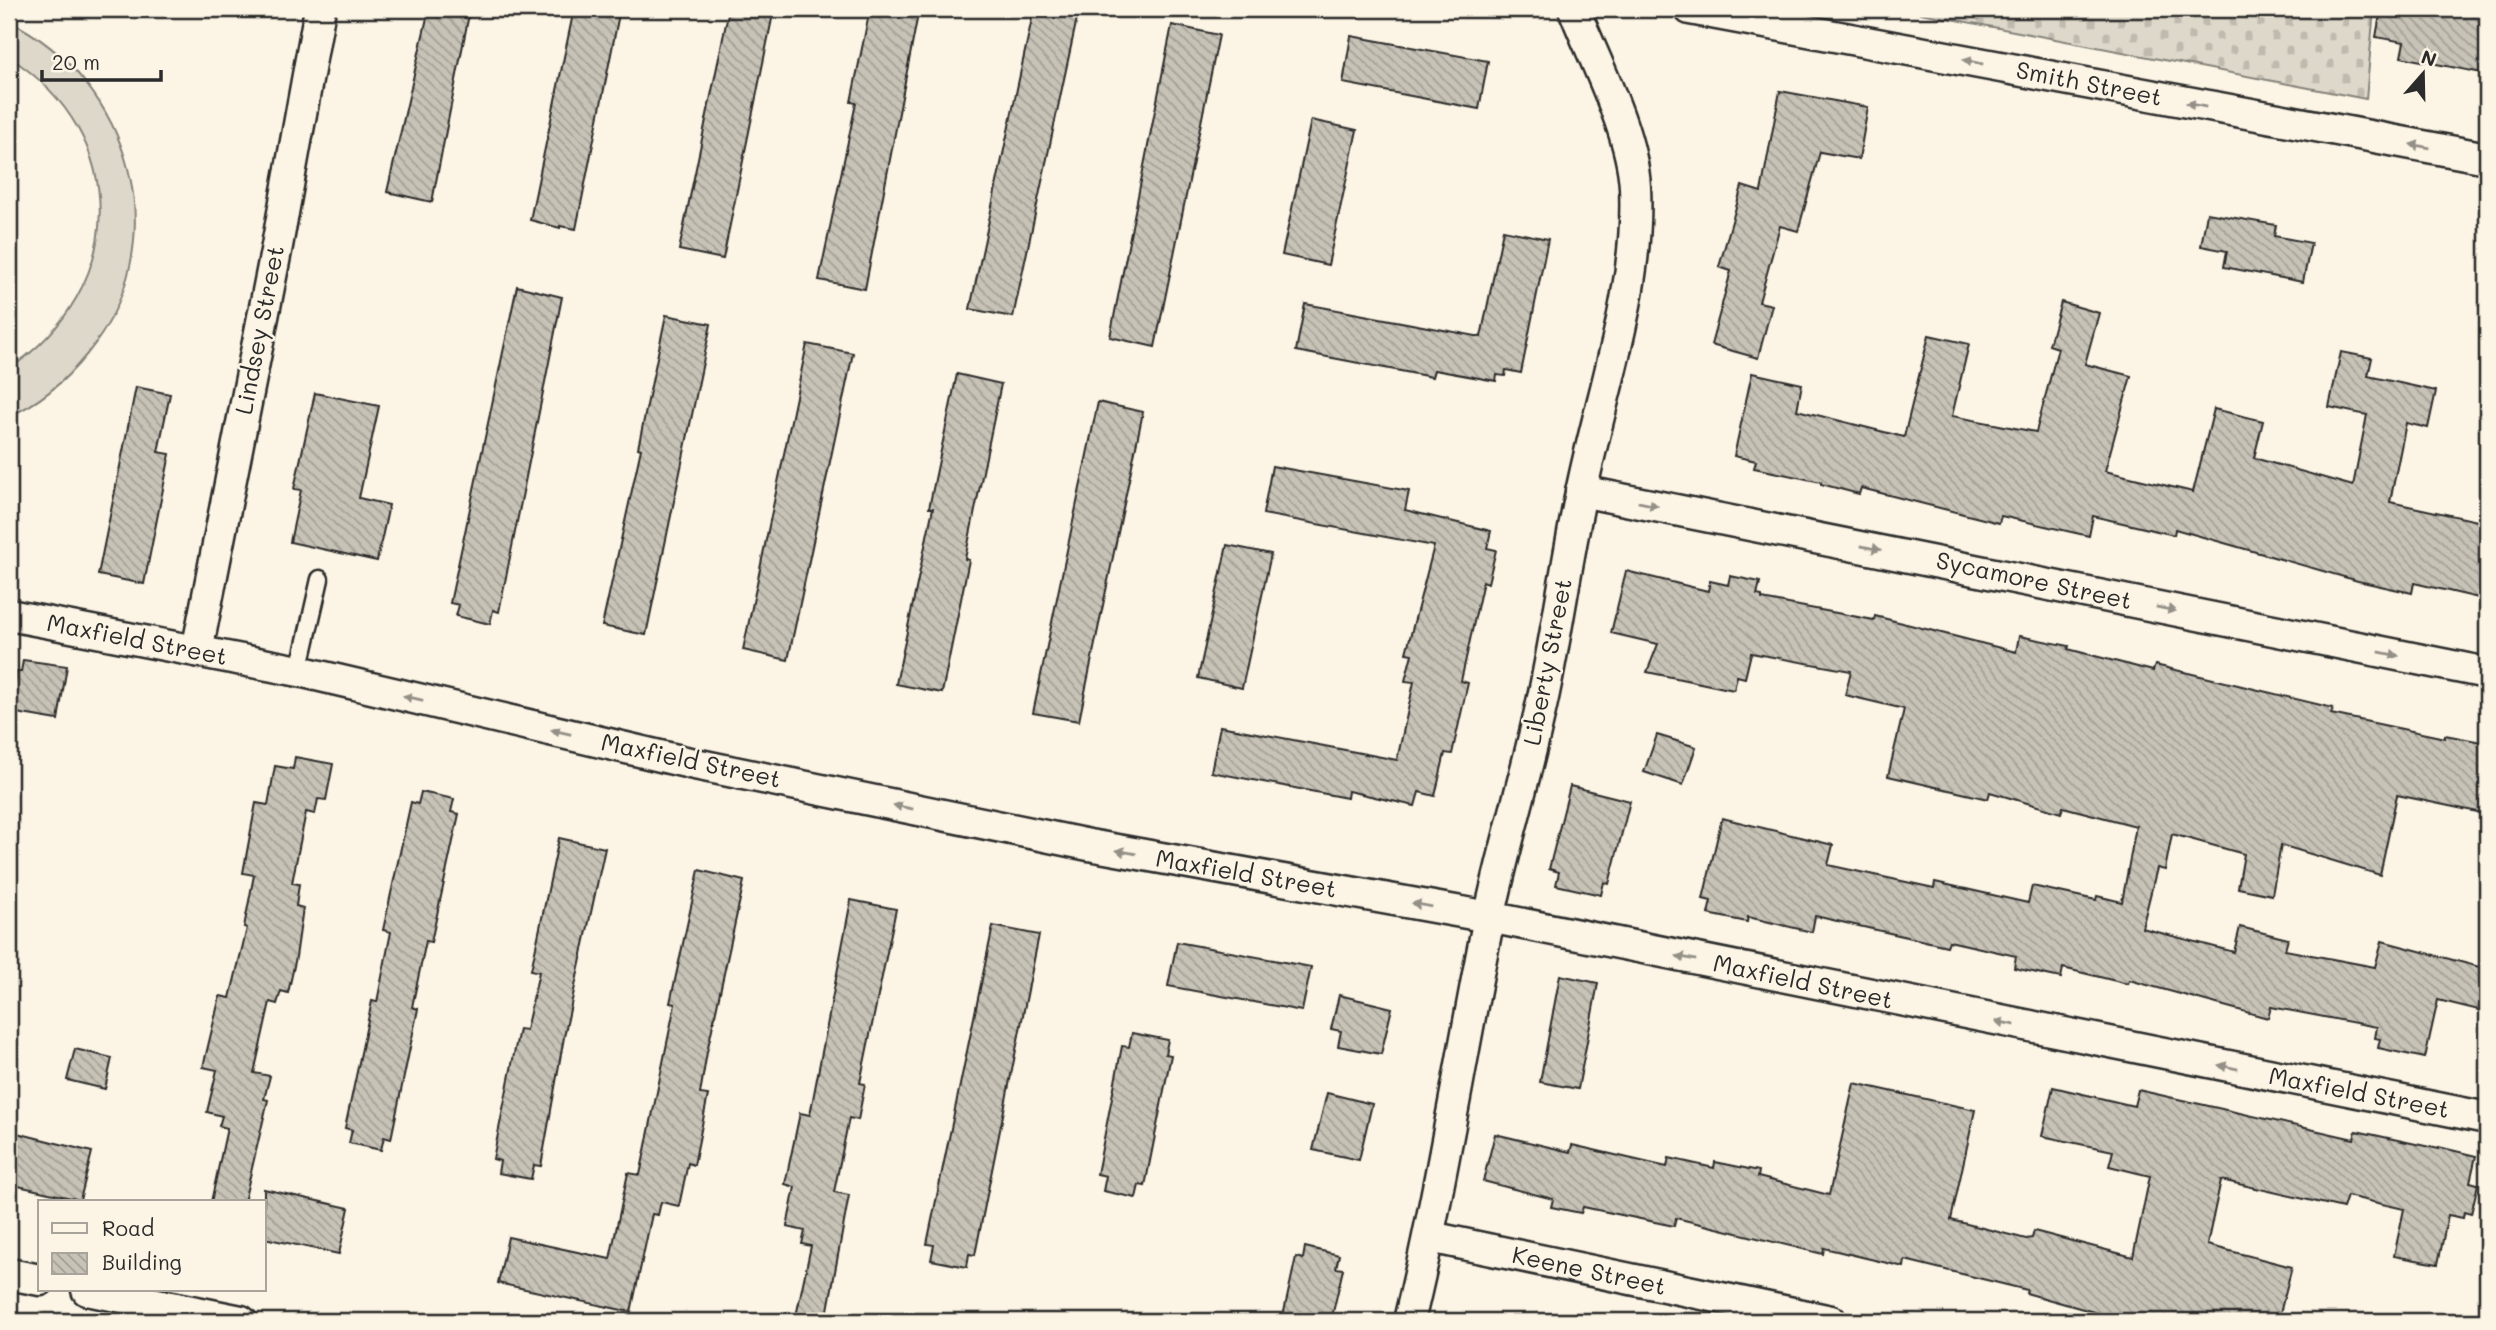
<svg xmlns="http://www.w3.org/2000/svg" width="2496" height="1330" font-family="Mali,sans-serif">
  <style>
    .cemetery { fill: url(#cemetery-stones); stroke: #84827a; stroke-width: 2 }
    .garden { fill: #ded8ca; stroke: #84827a; stroke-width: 2 }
    .building { fill: url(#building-back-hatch); stroke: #2b2b2b; stroke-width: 2 }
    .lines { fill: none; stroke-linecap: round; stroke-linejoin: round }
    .service-casing { stroke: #2b2b2b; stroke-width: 21 }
    .minor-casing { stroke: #2b2b2b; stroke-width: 35 }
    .service { stroke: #fcf5e5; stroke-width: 16 }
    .minor { stroke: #fcf5e5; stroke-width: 30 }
    .oneway { fill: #949088 }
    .labels { text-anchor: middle; stroke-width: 5; stroke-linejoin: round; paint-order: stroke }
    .street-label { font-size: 24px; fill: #2b2b2b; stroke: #fcf5e5 }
  </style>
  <defs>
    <pattern id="cemetery-stones" width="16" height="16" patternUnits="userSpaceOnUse" patternTransform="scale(1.75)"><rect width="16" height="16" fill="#ded8ca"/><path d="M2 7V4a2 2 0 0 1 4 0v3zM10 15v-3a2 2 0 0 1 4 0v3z" fill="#bfbaae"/></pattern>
    <pattern id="building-back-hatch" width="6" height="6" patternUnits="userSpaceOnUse" patternTransform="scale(1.75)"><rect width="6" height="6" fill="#c8c3b7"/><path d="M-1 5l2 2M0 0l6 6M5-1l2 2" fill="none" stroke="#a39f95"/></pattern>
  </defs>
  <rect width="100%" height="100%" fill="#fcf5e5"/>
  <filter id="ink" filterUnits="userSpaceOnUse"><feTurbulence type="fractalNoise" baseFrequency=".0143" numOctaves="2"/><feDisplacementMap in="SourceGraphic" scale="14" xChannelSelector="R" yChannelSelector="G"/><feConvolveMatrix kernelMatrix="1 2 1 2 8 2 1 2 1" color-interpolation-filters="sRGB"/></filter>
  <g filter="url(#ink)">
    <path class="cemetery" d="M1900 9H2374L2366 99Z"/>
    <path class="garden" d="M9 21C132 82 178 244 87 354 66 380 40 403 9 416V369C128 289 132 136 9 57Z"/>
    <g class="building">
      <path d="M429 9H470L432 202 387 192Z"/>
      <path d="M574 9H620L576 229 560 226V228L530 220Z"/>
      <path d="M729 9H774L723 259 679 250Z"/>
      <path d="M870 9H919L865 289 819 280 856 103 851 102Z"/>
      <path d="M1034 9H1079L1013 317 970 309Z"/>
      <path d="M2381 9H2487V74L2401 57 2404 42 2376 37Z"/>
      <path d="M1172 25 1219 35 1155 347 1110 337Z"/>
      <path d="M1351 36 1488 61 1479 109 1343 83Z"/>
      <path d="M1780 91 1868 107 1859 159 1820 152 1798 231 1780 226 1759 302 1772 305 1758 358 1711 345 1731 271 1719 267 1742 186 1761 192Z"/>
      <path d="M1311 120 1357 130 1328 265 1282 255Z"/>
      <path d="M2207 213 2276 225 2274 236 2311 243 2303 282 2224 267 2227 251 2201 246Z"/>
      <path d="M1503 230 1548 239 1521 373 1506 370 1505 376 1497 375 1496 381 1434 370 1432 377 1296 351 1305 304 1481 337Z"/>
      <path d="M517 286 562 297 499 612 493 610 490 624 456 616 459 605 450 603Z"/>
      <path d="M2061 302 2099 313 2085 364 2131 376 2105 471 2193 492 2214 409 2263 421 2254 458 2353 486 2367 415 2329 407 2341 352 2372 358 2368 376 2436 391 2428 428 2406 423 2390 502 2487 523V600L2414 583 2412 593 2358 581 2175 529 2174 535 2093 516 2089 536 2001 516 1999 523 1861 488 1859 494 1821 484V482L1754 468 1756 461 1734 456 1752 373 1802 384 1797 410 1904 437 1929 335 1969 344 1952 416 2036 432 2058 348 2049 345Z"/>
      <path d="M666 315 711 324 646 635 602 626 641 449 638 448Z"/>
      <path d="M807 344 853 353 788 660 743 650Z"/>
      <path d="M957 374 1001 384 965 559 969 560 942 693 896 684 933 508H929Z"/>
      <path d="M136 387 170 394 158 452 170 454 144 584 98 575Z"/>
      <path d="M315 393 379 406 359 498 389 505 377 561 290 542 301 490 294 489Z"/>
      <path d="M1098 402 1143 412 1079 721 1033 713Z"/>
      <path d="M1272 466 1409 491 1405 510 1491 531 1487 548 1496 550 1488 583 1483 581 1461 681 1468 683 1452 754 1445 753 1435 796 1419 792 1415 806 1348 791 1347 798 1211 772 1220 726 1397 760 1414 682 1405 681 1412 654 1406 653 1434 546 1263 514Z"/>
      <path d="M1227 545 1271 554 1242 688 1198 678Z"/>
      <path d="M1626 571 1708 591 1710 581 1728 585 1730 576 1760 582 1757 595 1762 596V599L1874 620 1875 616 2016 652 2019 636 2069 646 2068 649 2153 671 2155 665 2333 708 2331 714 2445 738V735L2487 743V814L2397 795 2380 875 2281 845 2272 895 2238 888 2244 854 2172 834 2165 870 2157 868 2142 928 2234 952 2240 927 2288 939 2285 950 2375 967 2382 941 2487 969V1012L2438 1000 2425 1058 2378 1048 2380 1039 2375 1038 2377 1027 2271 1007 2268 1018 2129 980 2128 984 2063 968 2061 978 2014 968 2016 956 1949 941 1947 946 1815 916 1812 932 1748 917 1747 922 1708 914 1711 901 1703 899 1722 818 1833 845 1828 865 1934 888 1935 882 2028 903 2032 886 2096 900 2097 896 2122 902 2136 826 2063 807 2061 813 1990 792 1988 799 1888 776 1904 709 1845 695 1851 671 1751 653 1745 678 1737 676 1734 690 1647 672 1658 644 1611 633Z"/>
      <path d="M23 660 67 666 58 720 10 712 17 672H21Z"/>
      <path d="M1657 735 1696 747 1683 785 1644 772Z"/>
      <path d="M295 757 333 764 326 800 318 799 315 814 306 812 292 883 299 884 296 906 303 908 296 957 288 993 281 991 277 1004 270 1002 254 1073 270 1076 264 1099 268 1100 244 1202H211L227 1128 219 1126 222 1116 207 1112 217 1070 203 1067 220 996 230 998 247 928 244 927 254 875 243 873 256 803 268 805 275 766 293 769Z"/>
      <path d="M1570 786 1630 801 1609 884 1604 882 1601 895 1556 885 1559 872 1549 869Z"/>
      <path d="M421 792 454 799 451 812 459 814 431 942 426 941 412 1007 418 1009 391 1139 384 1137 381 1150 349 1143 352 1130 345 1128 372 1001 377 1002 391 932 383 930 411 802 418 804Z"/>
      <path d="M559 838 605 848 564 1037 541 1166 534 1165 531 1179 498 1173 500 1161 493 1159 519 1029 526 1030 539 972 531 970Z"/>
      <path d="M699 870 744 881 707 1052 700 1094 708 1095 694 1165 688 1163 679 1206 661 1202 658 1215 652 1214 631 1312 498 1283 508 1237 610 1259 628 1173 640 1175 675 1004 670 1003Z"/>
      <path d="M851 900 896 909 860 1083 865 1084 858 1120 849 1118 834 1192 849 1195 826 1321H795L811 1246 802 1244 805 1231 787 1227 795 1187 785 1184 800 1113 810 1115Z"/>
      <path d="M993 926 1039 935 975 1255 969 1254 967 1267 931 1260 934 1245 927 1244Z"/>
      <path d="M1177 942 1311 967 1302 1011 1168 986Z"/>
      <path d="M1560 975 1598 983 1578 1089 1540 1082Z"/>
      <path d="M1339 995 1392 1008 1381 1054 1338 1046 1341 1031 1331 1029Z"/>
      <path d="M1132 1033 1168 1040 1165 1054 1171 1055 1145 1186 1139 1185 1136 1198 1103 1191 1106 1176 1097 1174 1122 1046 1129 1047Z"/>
      <path d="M75 1049 112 1058 105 1089 67 1080Z"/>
      <path d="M1854 1083 1975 1110 1951 1220 2026 1239 2032 1238 2034 1231 2133 1257 2150 1176 2109 1166 2113 1151 2042 1136 2053 1087 2134 1106 2138 1090 2354 1139 2356 1131 2439 1149V1147L2476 1156 2470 1182 2478 1184 2471 1214 2464 1212 2463 1218 2448 1215 2438 1264 2394 1256 2404 1209 2347 1196 2343 1208 2221 1180 2207 1245 2292 1267 2278 1321H2126L2026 1293 2027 1290 1905 1260 1904 1267 1824 1248 1823 1254 1676 1218 1674 1226 1583 1207 1581 1213 1551 1207 1553 1199 1483 1181 1495 1134 1570 1152 1572 1145 1667 1167 1669 1158 1714 1168 1715 1162 1759 1171 1758 1177 1829 1195Z"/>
      <path d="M1327 1093 1372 1104 1359 1160 1313 1150Z"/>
      <path d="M9 1131 92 1152 80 1200 9 1184Z"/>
      <path d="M264 1189 349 1208 339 1254 264 1238Z"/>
      <path d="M1305 1247 1339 1255 1336 1268 1343 1269 1331 1321H1282L1296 1257 1303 1259Z"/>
    </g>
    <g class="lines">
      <defs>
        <path id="service" d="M299 671 320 579"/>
        <g id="minor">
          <path d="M1690 9 2487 158"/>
          <path d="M1581 491 2487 673"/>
          <path d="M9 615 299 671 690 763 1089 845 1489 917 2487 1118"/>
          <path d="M197 651 277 246 320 9"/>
          <path d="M1430 1237 1831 1321"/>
          <path d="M9 1274 40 1280"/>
          <path d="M87 1290 241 1321"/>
          <path d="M1409 1321C1441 1190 1461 1056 1488 923 1504 846 1528 770 1544 693 1558 626 1567 559 1581 493 1601 393 1640 291 1635 187 1632 131 1595 62 1574 9"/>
        </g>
      </defs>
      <use href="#service" class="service-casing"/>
      <use href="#minor" class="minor-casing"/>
      <use href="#service" class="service"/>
      <use href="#minor" class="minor"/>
    </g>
    <defs><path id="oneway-solid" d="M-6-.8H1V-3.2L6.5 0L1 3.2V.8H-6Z" transform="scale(1.75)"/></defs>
    <g class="oneway">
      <use href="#oneway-solid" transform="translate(1973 62) rotate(-169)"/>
      <use href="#oneway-solid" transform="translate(2196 105) rotate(-169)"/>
      <use href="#oneway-solid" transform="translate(2420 146) rotate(-170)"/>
      <use href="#oneway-solid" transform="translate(1648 504) rotate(11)"/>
      <use href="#oneway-solid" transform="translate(1871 548) rotate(11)"/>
      <use href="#oneway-solid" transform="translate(2166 609) rotate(12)"/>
      <use href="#oneway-solid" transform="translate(2389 654) rotate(11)"/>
      <use href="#oneway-solid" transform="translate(413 698) rotate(-167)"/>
      <use href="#oneway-solid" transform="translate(561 732) rotate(-167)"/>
      <use href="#oneway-solid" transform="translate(903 807) rotate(-168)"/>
      <use href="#oneway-solid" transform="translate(1126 852) rotate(-170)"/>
      <use href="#oneway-solid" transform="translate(1422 905) rotate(-170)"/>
      <use href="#oneway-solid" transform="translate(1686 958) rotate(-168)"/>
      <use href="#oneway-solid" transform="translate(2005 1023) rotate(-169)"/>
      <use href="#oneway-solid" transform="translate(2228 1067) rotate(-169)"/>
    </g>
  </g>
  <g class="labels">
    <g class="street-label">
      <text transform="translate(2089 84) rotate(11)" y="8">Smith Street</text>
      <text transform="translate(260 330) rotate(-79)" y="8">Lindsey Street</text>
      <text transform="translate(2034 581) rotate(12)" y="8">Sycamore Street</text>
      <text transform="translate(137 640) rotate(11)" y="8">Maxfield Street</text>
      <text transform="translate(1548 662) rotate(-79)" y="8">Liberty Street</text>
      <text transform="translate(691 761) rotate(12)" y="8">Maxfield Street</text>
      <text transform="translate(1246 874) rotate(10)" y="8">Maxfield Street</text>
      <text transform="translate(1803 982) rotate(12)" y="8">Maxfield Street</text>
      <text transform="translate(2359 1093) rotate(11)" y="8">Maxfield Street</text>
      <text transform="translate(1589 1271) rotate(12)" y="8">Keene Street</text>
    </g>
  </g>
  <rect width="2496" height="1330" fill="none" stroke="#fcf5e5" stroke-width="35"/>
  <rect x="18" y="18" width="2461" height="1295" fill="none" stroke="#2b2b2b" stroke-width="2.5" filter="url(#ink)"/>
  <rect x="38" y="1200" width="228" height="91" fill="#fcf5e5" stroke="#a8a49b" stroke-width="2"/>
  <rect x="52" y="1223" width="35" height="10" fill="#fcf5e5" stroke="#a8a49b" stroke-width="2"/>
  <text x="102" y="1236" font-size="21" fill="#2b2b2b">Road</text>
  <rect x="52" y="1253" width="35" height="21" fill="url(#building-back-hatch)" stroke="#a8a49b" stroke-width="2"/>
  <text x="102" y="1270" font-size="21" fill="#2b2b2b">Building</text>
  <g transform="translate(2423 74) rotate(20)" stroke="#fcf5e5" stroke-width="5" paint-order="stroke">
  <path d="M0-5L12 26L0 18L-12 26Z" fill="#2b2b2b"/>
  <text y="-10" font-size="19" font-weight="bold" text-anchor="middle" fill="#2b2b2b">N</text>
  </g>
  <path d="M42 70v10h119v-10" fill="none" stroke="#2b2b2b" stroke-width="3.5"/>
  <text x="52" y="70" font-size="21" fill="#2b2b2b" stroke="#fcf5e5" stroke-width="5" paint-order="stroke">20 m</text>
</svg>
